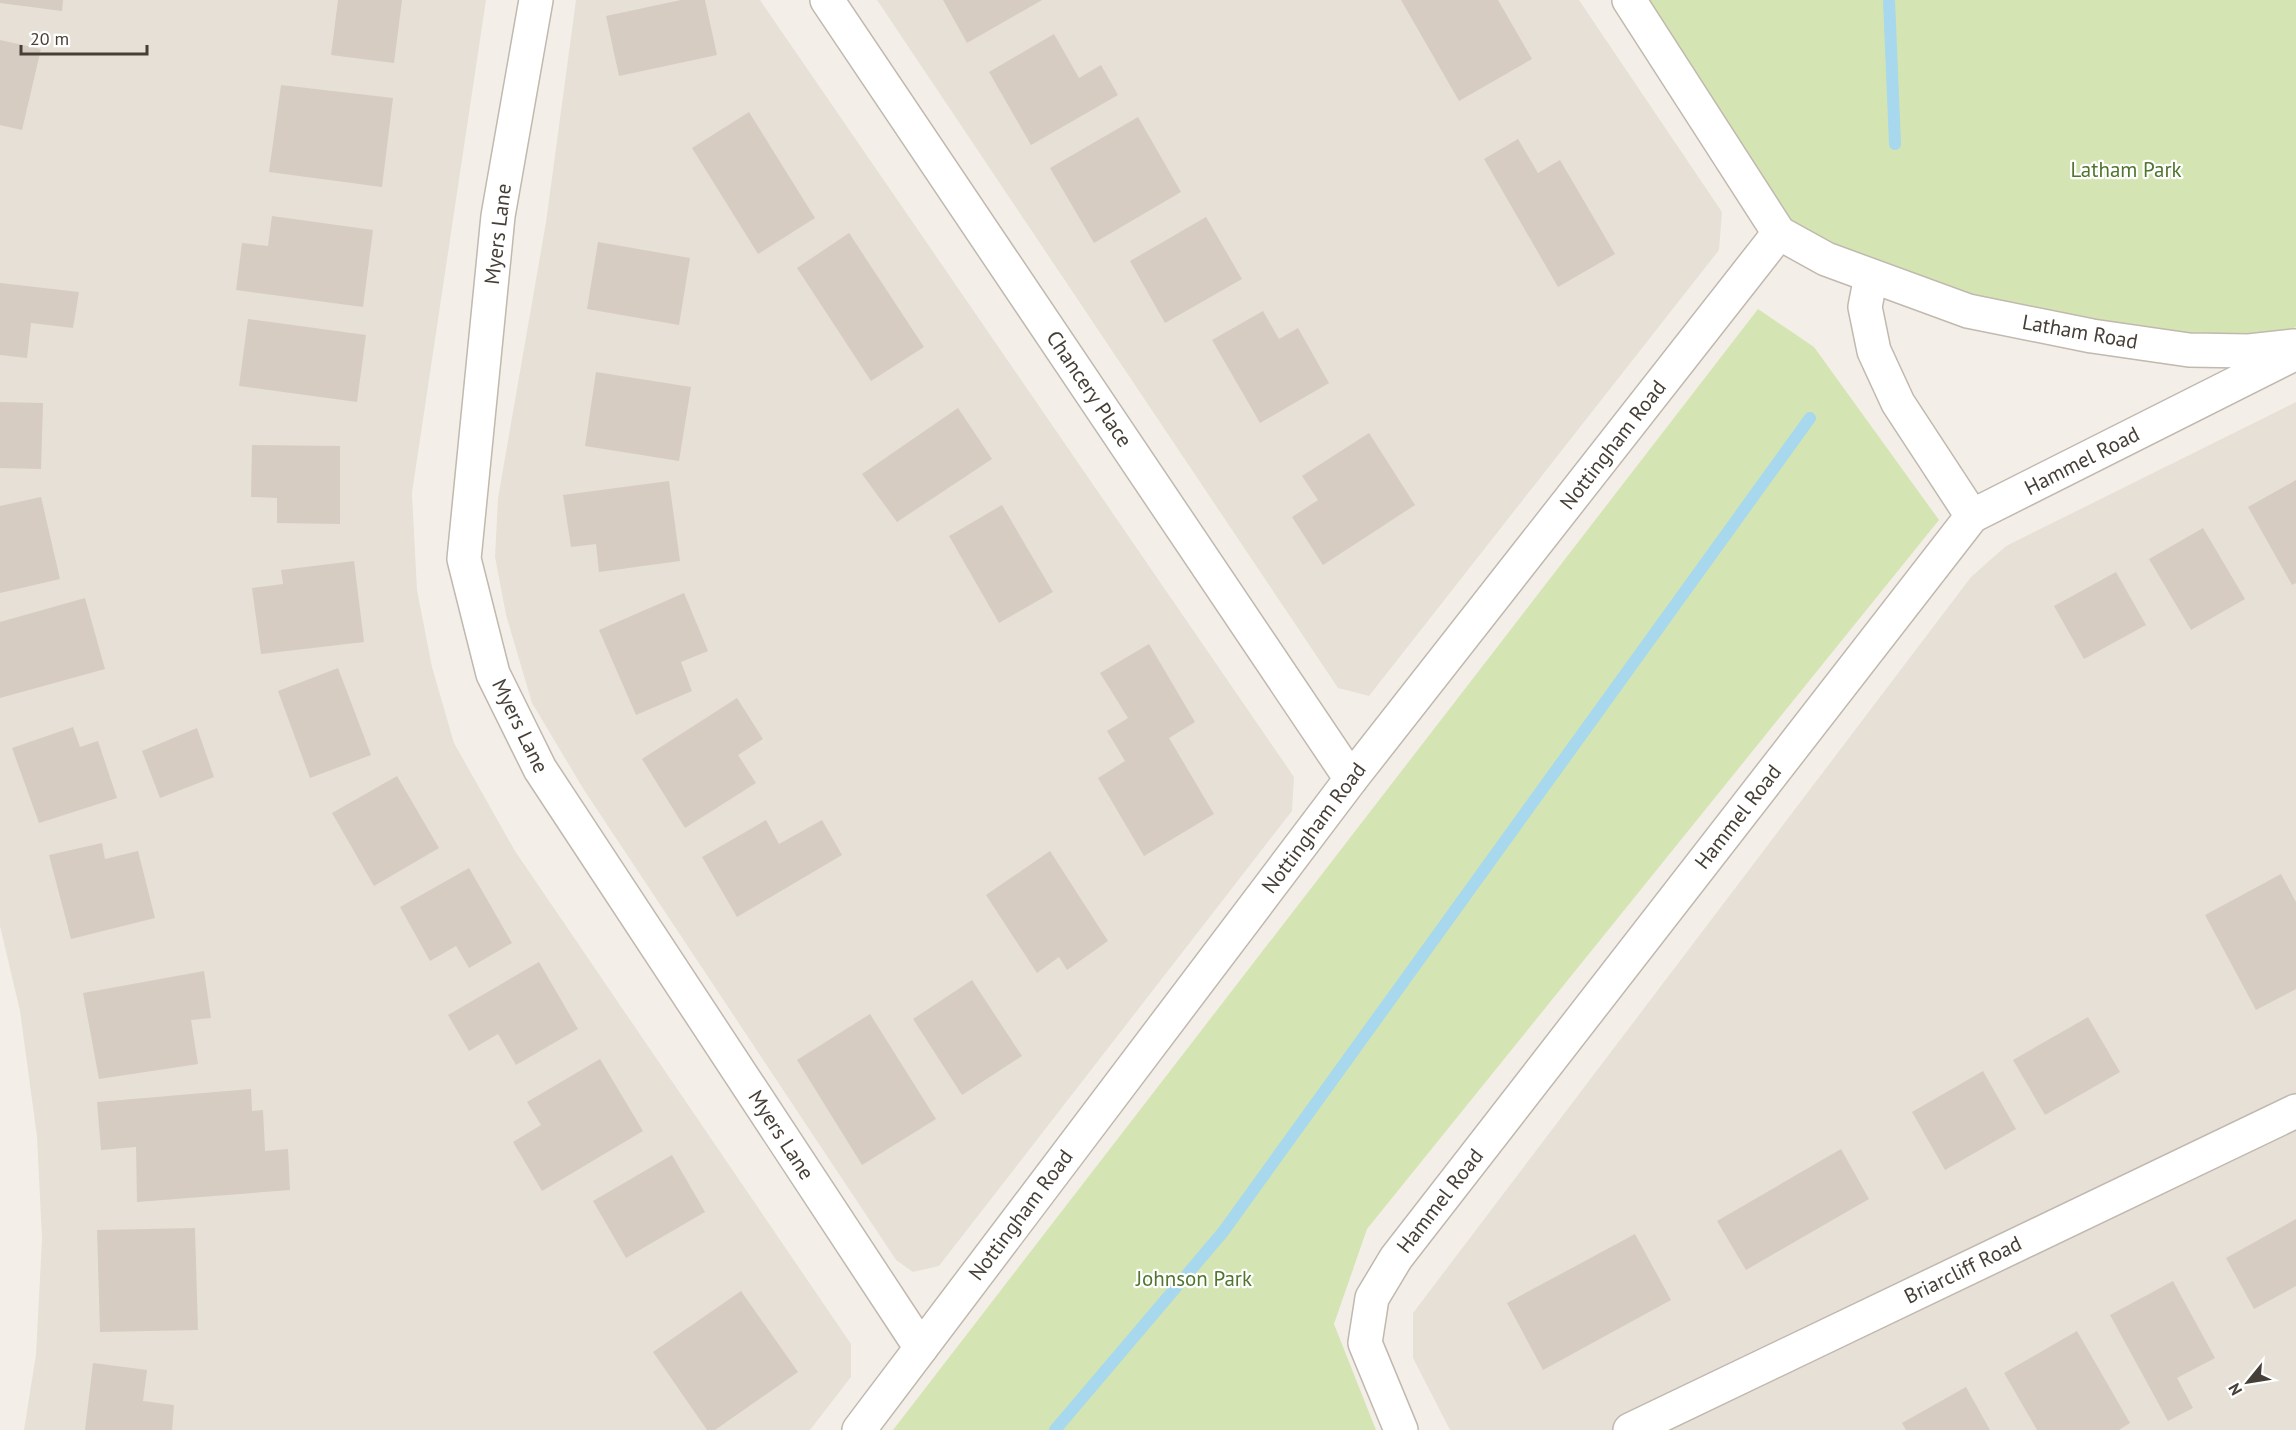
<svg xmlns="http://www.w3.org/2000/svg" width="2296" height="1430" font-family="'PT Sans',sans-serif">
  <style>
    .residential { fill: #e7e0d6 }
    .green { fill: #d4e5b3 }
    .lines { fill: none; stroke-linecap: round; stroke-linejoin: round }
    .stream { stroke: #a7d8ed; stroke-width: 12 }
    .building { fill: #d7ccc1 }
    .street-casing { stroke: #c1b8ae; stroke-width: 36 }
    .street { stroke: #fff; stroke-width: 33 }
    .labels { text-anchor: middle; stroke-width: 4.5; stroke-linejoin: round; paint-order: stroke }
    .park-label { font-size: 21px; fill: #50752d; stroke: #fff }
    .street-label { font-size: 21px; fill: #463f37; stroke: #fff }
  </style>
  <rect width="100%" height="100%" fill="#f3efe8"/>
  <g class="residential">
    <path d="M0 0H486L412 493 417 590 432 667 454 743 515 851 851 1344V1377L810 1430H24L36 1354 42 1239 37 1137 20 1011 0 926Z"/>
    <path d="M576 0H760L1294 777 1292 811 939 1266 913 1272 896 1260 584 790 532 703 506 615 495 557 498 498 546 222Z"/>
    <path d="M877 0H1579L1722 212 1719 250 1369 696 1338 688Z"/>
    <path d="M2296 402V1430H1450L1413 1358V1313L1971 577 2006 546Z"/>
  </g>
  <g class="green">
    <path d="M1629 0H2296V327L2249 351 2092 336 1779 233Z"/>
    <path d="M1758 309 1814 347 1939 520 1367 1229 1334 1324 1376 1430H893Z"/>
  </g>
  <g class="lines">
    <g class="stream">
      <path d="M1889 0 1895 144"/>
      <path d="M1055 1430 1223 1232 1810 418"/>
    </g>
  </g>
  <g class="building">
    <path d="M0 0H63L62 11 0 3Z"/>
    <path d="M338 0H402L394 63 331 55Z"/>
    <path d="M681 0H705L717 55 619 76 606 16Z"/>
    <path d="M943 0H1042L967 43Z"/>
    <path d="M1401 0H1498L1532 59 1459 101Z"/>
    <path d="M1054 34 1079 78 1101 65 1118 95 1031 145 989 72Z"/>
    <path d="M0 40 41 49 22 130 0 125Z"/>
    <path d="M281 85 393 98 382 187 269 172Z"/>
    <path d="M749 112 815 218 758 254 692 148Z"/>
    <path d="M1138 117 1181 192 1094 243 1050 168Z"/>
    <path d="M1518 139 1538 173 1560 160 1615 254 1558 287 1484 159Z"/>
    <path d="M272 216 373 230 363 307 236 290 242 243 268 246Z"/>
    <path d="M1206 217 1242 279 1165 323 1130 261Z"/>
    <path d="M849 233 924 347 871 381 797 268Z"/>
    <path d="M598 242 690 258 679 325 587 309Z"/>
    <path d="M0 283 79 292 73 328 31 323 27 358 0 355Z"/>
    <path d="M1263 311 1279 339 1298 328 1329 383 1260 423 1212 340Z"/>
    <path d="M248 319 366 335 357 402 239 386Z"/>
    <path d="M596 372 691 387 679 461 585 446Z"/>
    <path d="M0 402 43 403 41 469 0 468Z"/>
    <path d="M958 408 992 459 897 522 862 474Z"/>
    <path d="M1369 433 1415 505 1323 565 1292 517 1318 500 1302 476Z"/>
    <path d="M252 445 340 446V524L277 523V498L251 497Z"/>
    <path d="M2296 480V583L2292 585 2248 507Z"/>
    <path d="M669 481 680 561 599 572 596 544 571 547 563 495Z"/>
    <path d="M41 497 60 579 0 593V506Z"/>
    <path d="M1002 505 1053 592 999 623 949 536Z"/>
    <path d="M2203 528 2245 599 2191 630 2149 559Z"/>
    <path d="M354 561 364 642 261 654 252 588 283 584 281 570Z"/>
    <path d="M2116 572 2146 625 2084 659 2054 606Z"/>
    <path d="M684 593 708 651 681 662 692 691 636 715 599 630Z"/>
    <path d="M85 598 105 669 0 698V622Z"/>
    <path d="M1149 644 1195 722 1169 738 1214 814 1144 856 1098 778 1125 761 1107 731 1128 718 1100 673Z"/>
    <path d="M338 668 371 755 310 778 278 691Z"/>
    <path d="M737 698 763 739 738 755 756 783 685 828 642 759Z"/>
    <path d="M73 727 80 747 98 741 117 798 39 823 12 748Z"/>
    <path d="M197 728 214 777 160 798 142 751Z"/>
    <path d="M397 776 439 848 374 886 332 813Z"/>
    <path d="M766 820 779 844 822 820 842 855 737 917 702 857Z"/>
    <path d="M102 843 105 859 138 851 155 918 71 939 49 855Z"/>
    <path d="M1050 851 1108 941 1067 970 1059 957 1037 973 986 895Z"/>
    <path d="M469 868 512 943 469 968 456 946 430 961 400 907Z"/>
    <path d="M2281 874 2296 902V989L2256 1010 2205 915Z"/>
    <path d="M539 962 578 1029 516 1065 498 1034 469 1051 448 1015Z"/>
    <path d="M204 971 211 1018 191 1020 198 1064 99 1079 83 993Z"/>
    <path d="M972 980 1022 1056 962 1095 913 1019Z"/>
    <path d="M870 1014 936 1119 862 1165 797 1060Z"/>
    <path d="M2088 1017 2120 1072 2045 1115 2013 1060Z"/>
    <path d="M600 1059 643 1131 542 1191 513 1142 541 1125 527 1102Z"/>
    <path d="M1983 1071 2016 1129 1945 1170 1912 1112Z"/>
    <path d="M251 1089 252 1111 263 1110 265 1151 288 1149 290 1190 137 1202 136 1147 101 1150 97 1102Z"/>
    <path d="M1841 1149 1869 1199 1746 1270 1717 1221Z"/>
    <path d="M672 1155 705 1212 626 1258 593 1201Z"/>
    <path d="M2296 1219V1286L2254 1309 2226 1258Z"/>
    <path d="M195 1228 198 1330 100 1332 97 1230Z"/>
    <path d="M1635 1234 1671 1300 1543 1370 1507 1303Z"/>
    <path d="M2173 1281 2215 1358 2177 1378 2193 1408 2168 1421 2110 1315Z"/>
    <path d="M741 1291 798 1372 715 1430H707L653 1352Z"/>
    <path d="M2077 1331 2130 1423 2119 1430H2037L2004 1373Z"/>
    <path d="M93 1363 147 1370 143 1401 174 1405 172 1430H85Z"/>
    <path d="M1966 1387 1990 1430H1906L1902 1423Z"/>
  </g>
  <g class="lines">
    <defs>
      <g id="street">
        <path d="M536 0 498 216 464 559 493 674 540 769 921 1348"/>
        <path d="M827 0 1351 779"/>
        <path d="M1629 0 1779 233 1826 259 1968 311 2092 336 2189 350 2249 351 2294 346"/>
        <path d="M1871 276 1865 307 1874 351 1898 403 1972 516"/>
        <path d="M859 1430 1351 779 1779 233"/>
        <path d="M1401 1430 1365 1343 1372 1298 1396 1258 1972 516 2296 353"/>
        <path d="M1630 1430 2296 1111"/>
      </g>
    </defs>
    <use href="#street" class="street-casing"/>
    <use href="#street" class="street"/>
  </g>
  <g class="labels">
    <g class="park-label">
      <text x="2126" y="177">Latham Park</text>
      <text x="1194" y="1286">Johnson Park</text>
    </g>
    <g class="street-label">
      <text transform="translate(498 234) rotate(-83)" y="7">Myers Lane</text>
      <text transform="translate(2080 332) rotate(10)" y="7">Latham Road</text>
      <text transform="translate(1089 389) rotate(56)" y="7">Chancery Place</text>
      <text transform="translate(1613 445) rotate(-52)" y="7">Nottingham Road</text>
      <text transform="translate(2082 461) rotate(-27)" y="7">Hammel Road</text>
      <text transform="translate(520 726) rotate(64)" y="7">Myers Lane</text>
      <text transform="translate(1738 817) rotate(-52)" y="7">Hammel Road</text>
      <text transform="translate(1314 828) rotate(-53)" y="7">Nottingham Road</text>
      <text transform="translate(781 1135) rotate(57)" y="7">Myers Lane</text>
      <text transform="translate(1440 1201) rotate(-52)" y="7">Hammel Road</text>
      <text transform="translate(1021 1215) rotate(-53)" y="7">Nottingham Road</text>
      <text transform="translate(1963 1270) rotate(-26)" y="7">Briarcliff Road</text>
    </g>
  </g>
  <g transform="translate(2248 1382) rotate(240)" stroke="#ffffff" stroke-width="4.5" paint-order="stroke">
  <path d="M0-4.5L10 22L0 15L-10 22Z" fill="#463f37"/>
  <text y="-9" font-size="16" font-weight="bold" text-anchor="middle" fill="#463f37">N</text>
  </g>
  <path d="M21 45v9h126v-9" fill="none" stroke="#463f37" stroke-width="3"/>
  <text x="30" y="45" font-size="18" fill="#463f37" stroke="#ffffff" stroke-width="4.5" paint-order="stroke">20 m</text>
</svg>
